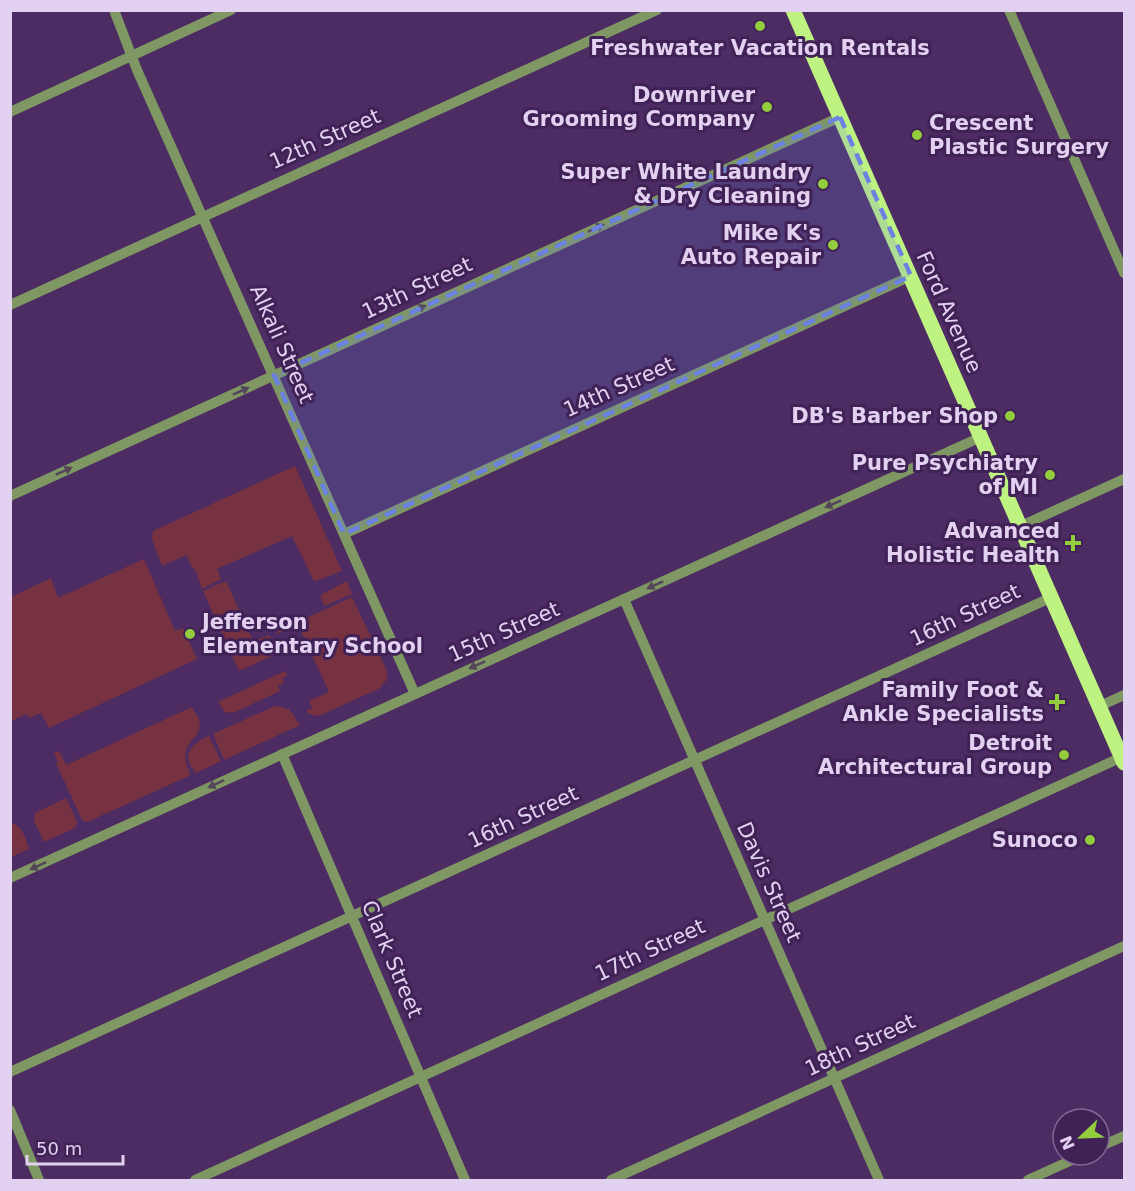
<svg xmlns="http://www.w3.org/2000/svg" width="1135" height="1191" font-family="'DejaVu Sans',sans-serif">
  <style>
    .green { fill: #773241 }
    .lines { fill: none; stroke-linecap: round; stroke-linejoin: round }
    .minor { stroke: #7f9863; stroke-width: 10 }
    .major { stroke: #bff381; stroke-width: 15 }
    .oneway { fill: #54455b }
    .marked { fill: #6c82e2; fill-opacity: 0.2; stroke: #6c82e2; stroke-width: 4.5; stroke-dasharray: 12 8; stroke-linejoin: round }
    .poi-dot { fill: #93cd3d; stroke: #412257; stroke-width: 2 }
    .labels { text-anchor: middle; stroke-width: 6; stroke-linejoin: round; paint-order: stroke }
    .poi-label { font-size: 21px; font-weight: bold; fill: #e2d1f1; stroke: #412257; text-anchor: end }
    .street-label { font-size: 21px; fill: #e2d1f1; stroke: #412257 }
  </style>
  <rect width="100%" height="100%" fill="#4c2c62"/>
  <g class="green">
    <path d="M295 466 342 571 319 580 314 581 292 536 217 569 221 579 202 589 195 569H193L186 555 162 566 152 539 153 531Z"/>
    <path d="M144 559 175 631 183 628 197 659 49 728 41 713 29 718 26 714 11 721V597L51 578 58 598Z"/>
    <path d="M226 581 253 641 269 635 278 653 239 671 203 591Z"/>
    <path d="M347 581 352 594 324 606 321 598 322 594Z"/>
    <path d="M352 597 387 671V679L380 688 321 715 313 716 306 711 312 708 309 701 329 692 298 625 276 634V632Z"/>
    <path d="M285 671 287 676 282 678 284 683 278 686 280 691 233 713 225 712 218 702Z"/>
    <path d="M275 706 289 709 300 725 224 760 213 734Z"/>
    <path d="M192 707C194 713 197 714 199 719 205 741 174 741 190 773L189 776 87 822 82 820 56 763 58 762 54 753 59 751 66 765Z"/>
    <path d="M209 736 221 761 196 773C179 755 192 743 209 736Z"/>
    <path d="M66 798 77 822 75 828 44 842 34 821 35 813Z"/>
    <path d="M11 823C22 825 26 839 29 849L11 857Z"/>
  </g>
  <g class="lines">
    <g class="minor">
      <path d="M114 10 137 70 415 694"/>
      <path d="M1009 10 1124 273"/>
      <path d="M10 112 231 10"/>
      <path d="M10 305 657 10"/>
      <path d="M10 496 840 117"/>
      <path d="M1021 526 1124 479"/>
      <path d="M344 534 911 276"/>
      <path d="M624 599 879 1180"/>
      <path d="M1100 706 1124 695"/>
      <path d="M282 754 465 1180"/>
      <path d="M10 878 981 437"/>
      <path d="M10 1072 1052 597"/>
      <path d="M10 1110 39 1180"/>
      <path d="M1099 1147 1124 1136"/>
      <path d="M195 1180 1122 757"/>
      <path d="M611 1180 1124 946"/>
      <path d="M1028 1180 1083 1155"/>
    </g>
    <path class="major" d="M793 10 1124 763"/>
  </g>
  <defs><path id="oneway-solid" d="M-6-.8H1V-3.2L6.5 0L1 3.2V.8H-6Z" transform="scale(1.5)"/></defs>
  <g class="oneway">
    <use href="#oneway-solid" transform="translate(596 228) rotate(-25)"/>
    <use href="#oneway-solid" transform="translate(418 309) rotate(-25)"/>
    <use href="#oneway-solid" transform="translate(241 391) rotate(-24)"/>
    <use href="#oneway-solid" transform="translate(64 471) rotate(-24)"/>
    <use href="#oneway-solid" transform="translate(833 504) rotate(156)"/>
    <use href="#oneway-solid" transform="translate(655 585) rotate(156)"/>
    <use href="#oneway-solid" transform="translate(477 665) rotate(156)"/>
    <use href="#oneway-solid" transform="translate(216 784) rotate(155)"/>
    <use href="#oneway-solid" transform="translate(38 866) rotate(155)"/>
  </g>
  <path class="marked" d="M840 117 911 276 344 534 274 375Z"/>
  <g class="poi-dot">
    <circle cx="760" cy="26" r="6"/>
    <circle cx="767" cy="107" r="6"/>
    <circle cx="917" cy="135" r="6"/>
    <circle cx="823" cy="184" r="6"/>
    <circle cx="833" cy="245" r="6"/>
    <circle cx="1010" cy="416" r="6"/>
    <circle cx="1050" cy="475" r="6"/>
    <path d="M1070 534h6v6h6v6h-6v6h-6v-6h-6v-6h6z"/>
    <circle cx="190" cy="634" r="6"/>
    <path d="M1054 693h6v6h6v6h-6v6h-6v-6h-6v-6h6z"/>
    <circle cx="1064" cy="755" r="6"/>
    <circle cx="1090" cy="840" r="6"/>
  </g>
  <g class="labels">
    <g class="poi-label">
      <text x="760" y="55" text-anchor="middle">Freshwater Vacation Rentals</text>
      <text x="755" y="102">Downriver<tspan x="755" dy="24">Grooming Company</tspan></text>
      <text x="929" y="130" text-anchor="start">Crescent<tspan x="929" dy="24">Plastic Surgery</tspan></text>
      <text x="811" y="179">Super White Laundry<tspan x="811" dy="24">&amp; Dry Cleaning</tspan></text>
      <text x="821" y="240">Mike K's<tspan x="821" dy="24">Auto Repair</tspan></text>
      <text x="998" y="423">DB's Barber Shop</text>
      <text x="1038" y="470">Pure Psychiatry<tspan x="1038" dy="24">of MI</tspan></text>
      <text x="1060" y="538">Advanced<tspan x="1060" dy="24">Holistic Health</tspan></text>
      <text x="202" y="629" text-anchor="start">Jefferson<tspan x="202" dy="24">Elementary School</tspan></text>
      <text x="1044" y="697">Family Foot &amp;<tspan x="1044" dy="24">Ankle Specialists</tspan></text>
      <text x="1052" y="750">Detroit<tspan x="1052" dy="24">Architectural Group</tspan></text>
      <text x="1078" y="847">Sunoco</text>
    </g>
    <g class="street-label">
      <text transform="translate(325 139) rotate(-24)" y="7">12th Street</text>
      <text transform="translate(417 288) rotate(-25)" y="7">13th Street</text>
      <text transform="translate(949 312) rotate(66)" y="7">Ford Avenue</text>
      <text transform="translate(282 344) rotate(66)" y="7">Alkali Street</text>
      <text transform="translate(619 387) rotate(-24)" y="7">14th Street</text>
      <text transform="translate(965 615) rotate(-25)" y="7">16th Street</text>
      <text transform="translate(504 632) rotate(-24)" y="7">15th Street</text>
      <text transform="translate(523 817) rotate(-25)" y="7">16th Street</text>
      <text transform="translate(769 882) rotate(66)" y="7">Davis Street</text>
      <text transform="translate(650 950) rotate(-25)" y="7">17th Street</text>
      <text transform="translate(392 959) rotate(67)" y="7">Clark Street</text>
      <text transform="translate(860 1045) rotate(-25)" y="7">18th Street</text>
    </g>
  </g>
  <rect width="1135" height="1191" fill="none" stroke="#e2d1f1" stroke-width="24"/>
  <g transform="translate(1081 1137) rotate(247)"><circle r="28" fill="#412257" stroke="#816895" stroke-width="1.5"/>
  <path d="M0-4.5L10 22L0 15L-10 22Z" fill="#93cd3d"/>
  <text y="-9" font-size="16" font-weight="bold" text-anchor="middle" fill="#e2d1f1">N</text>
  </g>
  <path d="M27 1155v9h96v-9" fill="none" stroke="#e2d1f1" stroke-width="3"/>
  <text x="36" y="1155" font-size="18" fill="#e2d1f1" stroke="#412257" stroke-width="4.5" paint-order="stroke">50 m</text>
</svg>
